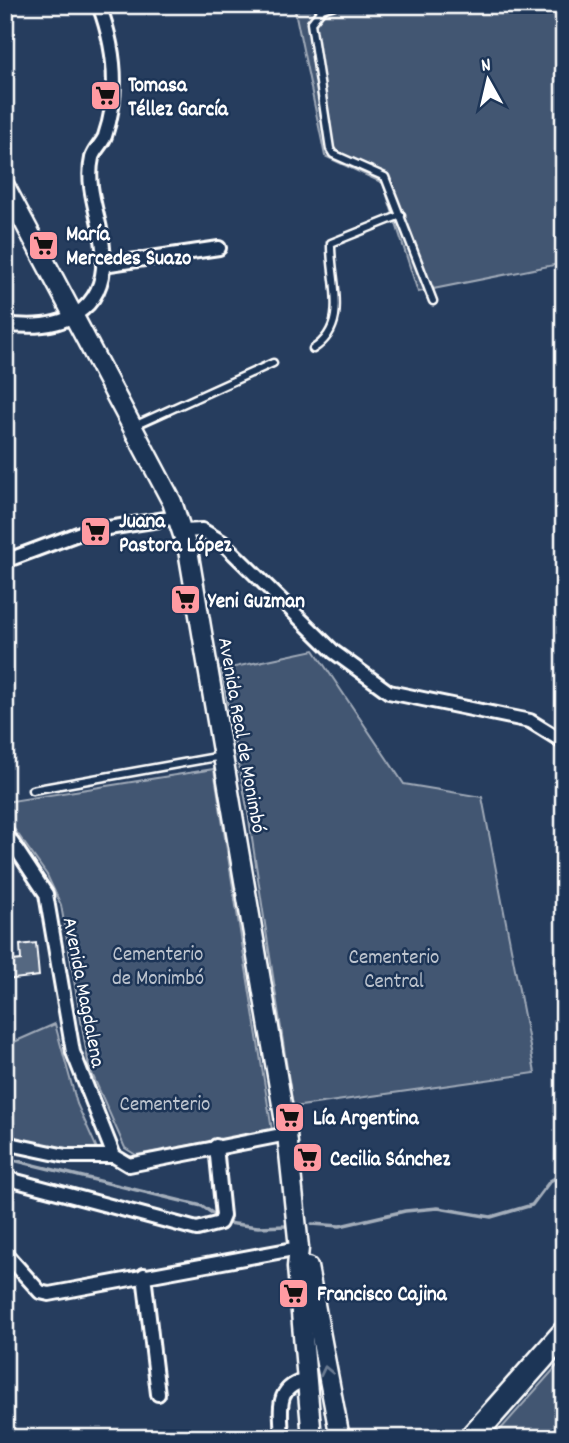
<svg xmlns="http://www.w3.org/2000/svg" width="569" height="1443" font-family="Dekko,sans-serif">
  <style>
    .green { fill: #425672; stroke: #a0aab8; stroke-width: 2 }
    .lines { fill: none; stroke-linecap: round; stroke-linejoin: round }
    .stream { stroke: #a4aebb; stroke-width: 3.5 }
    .building { fill: #556781; stroke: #fff; stroke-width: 2 }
    .lane-casing { stroke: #fff; stroke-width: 11 }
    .street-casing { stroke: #fff; stroke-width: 18 }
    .secondary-casing { stroke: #fff; stroke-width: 23 }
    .highway-casing { stroke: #fff; stroke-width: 28 }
    .lane { stroke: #1d3557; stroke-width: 6 }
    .street { stroke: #1d3557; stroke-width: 12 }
    .secondary { stroke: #1d3557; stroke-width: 18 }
    .highway { stroke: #1d3557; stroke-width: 23 }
    .oneway { stroke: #6c7c92 }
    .labels { text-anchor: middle; stroke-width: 5; stroke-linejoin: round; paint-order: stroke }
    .poi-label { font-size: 21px; font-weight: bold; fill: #fff; stroke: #1d3557; text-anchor: start }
    .street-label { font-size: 21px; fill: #fff; stroke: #1d3557 }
    .park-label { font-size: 21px; fill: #bdc4ce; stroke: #1d3557 }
  </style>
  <rect width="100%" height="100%" fill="#263d5e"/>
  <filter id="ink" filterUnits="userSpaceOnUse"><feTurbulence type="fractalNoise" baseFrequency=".0143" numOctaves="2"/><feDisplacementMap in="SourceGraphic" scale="14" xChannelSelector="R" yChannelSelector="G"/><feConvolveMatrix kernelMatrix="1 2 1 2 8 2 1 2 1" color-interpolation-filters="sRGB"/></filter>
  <g filter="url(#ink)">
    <g class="green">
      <path d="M564 5V263L418 292 383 183 325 156 294 6Z"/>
      <path d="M314 650 404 784 482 797 535 1073 293 1107 248 813 221 670Z"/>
      <path d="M214 769 272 1130 136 1155 125 1148 89 1067 61 905 47 875 5 816V802Z"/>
      <path d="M55 1024 77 1104 99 1153 85 1157 5 1143V1046Z"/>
      <path d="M564 1358V1438H493Z"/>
    </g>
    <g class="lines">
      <g class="stream">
        <path d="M5 1158 202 1206 218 1217"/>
        <path d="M227 1223 258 1227 287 1226"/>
        <path d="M312 1224 340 1226 405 1211 438 1208 491 1217 532 1205 550 1181 564 1173"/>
      </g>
    </g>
    <path class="building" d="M36 943 39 976 5 980V962L21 960 20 945Z"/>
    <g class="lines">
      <defs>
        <g id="lane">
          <path d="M335 5 322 9 311 23 330 149 333 154 385 177 433 301"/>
          <path d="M313 349C351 325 330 281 331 243L401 215"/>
          <path d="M134 426 273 363"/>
          <path d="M32 790 222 756"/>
        </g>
        <g id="street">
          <path d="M103 265 219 248"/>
          <path d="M5 324C61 332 109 313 103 248 101 219 85 189 92 158 94 150 102 144 105 136 120 92 115 48 99 5"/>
          <path d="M183 531 202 530 222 542 334 652 389 692 530 721 564 742"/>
          <path d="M5 561 83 532 178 517"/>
          <path d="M5 832 46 894 73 1052 114 1156 129 1165 287 1134"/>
          <path d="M5 1143 66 1156H114"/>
          <path d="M5 1178 197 1229 220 1223 223 1216 216 1146"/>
          <path d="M5 1253 40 1292 49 1294 299 1248"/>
          <path d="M144 1275 158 1394"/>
          <path d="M282 1438C281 1410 274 1386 308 1380"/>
        </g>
        <g id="secondary">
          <path d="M5 186 172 502 188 550 287 1134 299 1248 297 1267 312 1438"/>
          <path d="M308 1267 340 1438"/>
        </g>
        <path id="highway" d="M471 1438 564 1333"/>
      </defs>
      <use href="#lane" class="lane-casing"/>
      <use href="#street" class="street-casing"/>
      <use href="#secondary" class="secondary-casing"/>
      <use href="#highway" class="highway-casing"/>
      <use href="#lane" class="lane"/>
      <use href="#street" class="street"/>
      <use href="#secondary" class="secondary"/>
      <use href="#highway" class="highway"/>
    </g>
    <defs><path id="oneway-chevron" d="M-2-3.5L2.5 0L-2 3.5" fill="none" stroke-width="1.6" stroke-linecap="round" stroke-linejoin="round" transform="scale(1.75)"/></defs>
    <use class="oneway" href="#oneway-chevron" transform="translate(326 1371) rotate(-102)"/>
  </g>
  <defs>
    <symbol id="supermarket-square" viewBox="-11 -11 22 22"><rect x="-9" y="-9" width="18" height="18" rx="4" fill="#ff9aa2" stroke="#1d3557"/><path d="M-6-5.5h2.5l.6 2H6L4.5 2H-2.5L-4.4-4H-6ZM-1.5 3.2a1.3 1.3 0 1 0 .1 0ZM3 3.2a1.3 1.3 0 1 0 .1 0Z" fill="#111"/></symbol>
  </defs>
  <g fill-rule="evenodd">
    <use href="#supermarket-square" x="88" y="78" width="35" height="35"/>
    <use href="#supermarket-square" x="26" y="228" width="35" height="35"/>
    <use href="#supermarket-square" x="78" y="514" width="35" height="35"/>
    <use href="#supermarket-square" x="168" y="582" width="35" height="35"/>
    <use href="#supermarket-square" x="272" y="1100" width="35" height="35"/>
    <use href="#supermarket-square" x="290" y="1140" width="35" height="35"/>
    <use href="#supermarket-square" x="276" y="1276" width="35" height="35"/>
  </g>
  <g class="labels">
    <g class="poi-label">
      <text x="128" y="91">Tomasa<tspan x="128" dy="24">Téllez García</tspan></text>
      <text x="66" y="240">María<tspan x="66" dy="24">Mercedes Suazo</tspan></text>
      <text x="119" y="527">Juana<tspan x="119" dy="24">Pastora López</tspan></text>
      <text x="208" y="607">Yeni Guzman</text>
      <text x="313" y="1124">Lía Argentina</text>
      <text x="330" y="1165">Cecilia Sánchez</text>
      <text x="317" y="1300">Francisco Cajina</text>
    </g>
    <g class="street-label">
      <text transform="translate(243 735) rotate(80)" y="7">Avenida Real de Monimbó</text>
      <text transform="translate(85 992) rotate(79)" y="7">Avenida Magdalena</text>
    </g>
    <g class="park-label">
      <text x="158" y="960">Cementerio<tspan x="158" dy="24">de Monimbó</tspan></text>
      <text x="394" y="963">Cementerio<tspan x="394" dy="24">Central</tspan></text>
      <text x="165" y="1110">Cementerio</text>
    </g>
  </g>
  <rect width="569" height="1443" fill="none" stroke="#1d3557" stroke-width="28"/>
  <rect x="14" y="14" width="541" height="1415" fill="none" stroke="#fff" stroke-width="2.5" filter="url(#ink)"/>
  <g transform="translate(488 80) rotate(352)" stroke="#1d3557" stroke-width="5" paint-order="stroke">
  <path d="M0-5L12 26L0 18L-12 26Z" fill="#ffffff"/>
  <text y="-10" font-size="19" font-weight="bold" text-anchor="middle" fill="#ffffff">N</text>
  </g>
</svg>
